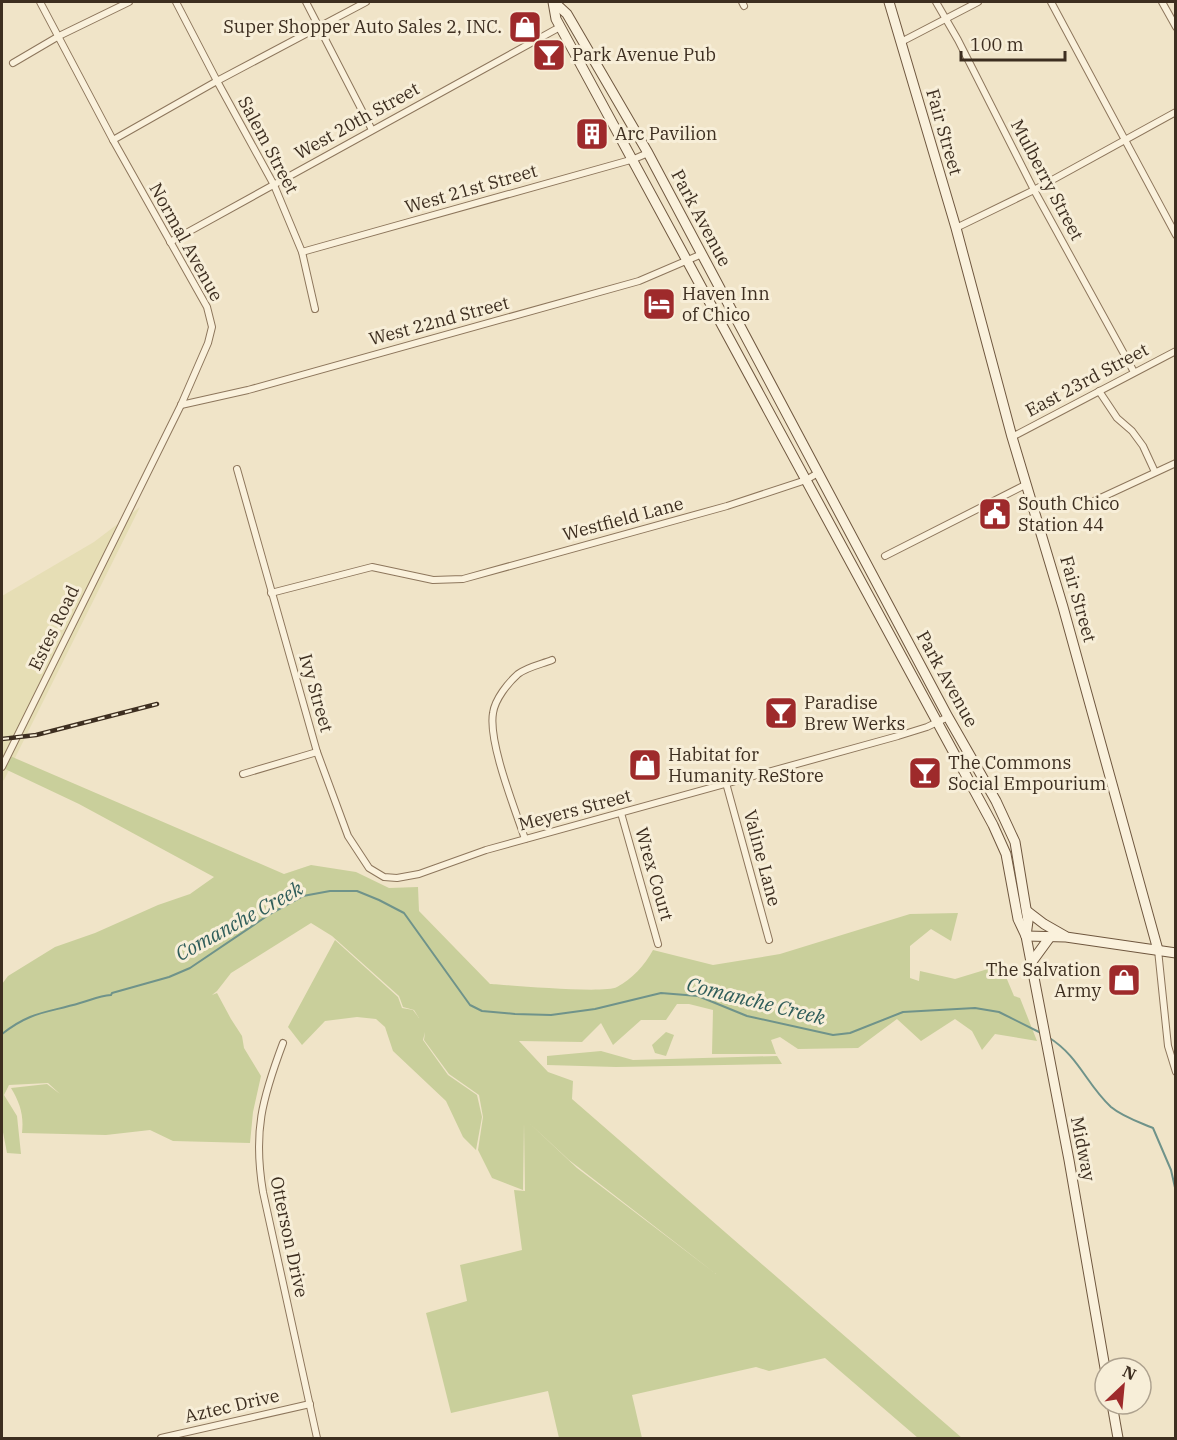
<svg xmlns="http://www.w3.org/2000/svg" width="1177" height="1440" font-family="'IBM Plex Serif',serif">
  <style>
    .farmland { fill: #e6deb5 }
    .green { fill: #c9cf9b; fill-rule: evenodd }
    .lines { fill: none; stroke-linecap: round; stroke-linejoin: round }
    .stream { stroke: #6f938a; stroke-width: 2 }
    .street-casing { stroke: #8d765c; stroke-width: 8 }
    .secondary-casing { stroke: #6f573f; stroke-width: 11 }
    .street { stroke: #faf1dc; stroke-width: 6 }
    .secondary { stroke: #faf1dc; stroke-width: 9 }
    .rail-casing { stroke: #3d2e20; stroke-width: 4.5 }
    .rail { stroke: #f7eed8; stroke-width: 2; stroke-dasharray: 7; stroke-linecap: butt }
    .labels { text-anchor: middle; stroke-width: 6; stroke-linejoin: round; paint-order: stroke }
    .poi-label { font-size: 18px; fill: #3d2e20; stroke: #f7eed8; text-anchor: start }
    .street-label { font-size: 18px; fill: #3d2e20; stroke: #f7eed8 }
    .water-label { font-size: 20px; font-style: italic; fill: #2f5d5a; stroke: #f7eed8 }
  </style>
  <rect width="100%" height="100%" fill="#f0e4c8"/>
  <path class="farmland" d="M140 507 4 780 2 781V596L94 542Z"/>
  <g class="green">
    <path d="M10 756 284 874 311 865 356 872 389 888 418 887 419 911 490 984C511 985 604 994 617 987 632 979 645 965 653 950L713 965 780 954 910 914 958 913 951 941 931 929 910 946V978L919 981 920 971 955 979 1001 965 1014 996 1020 998 1037 1041 995 1034 982 1050 972 1031 955 1019 921 1041 897 1019 858 1048 798 1049 780 1037 771 1040 776 1054H712L713 1010 689 1004H677L666 1020H641L613 1045 601 1023 582 1042 519 1041 548 1072 573 1081 572 1099 962 1438H918L825 1358 769 1371 756 1367 632 1395 642 1438H559L548 1391 451 1413 426 1313 467 1301 460 1265 522 1250 514 1190 525 1191 524 1123 523 1190 492 1178 478 1150 483 1117 479 1095 449 1074 424 1040 425 1032 423 1040 448 1075 477 1095 482 1117 476 1150 463 1137 446 1101 393 1051 385 1027 376 1019 357 1017 325 1021 302 1045 288 1027 335 940 398 997 402 1008 413 1010 419 1018 414 1010 403 1007 399 996 332 936 311 923 231 973 217 991 212 995 217 993 231 1019 242 1036 244 1048 261 1076 253 1112 250 1143 173 1141 150 1130 106 1135 22 1133C24 1115 20 1103 11 1088L47 1084 60 1094 48 1083 9 1085 4 1095 17 1116 21 1154 7 1153 2 1127V984L8 976 55 947 95 933 158 905 190 894 214 877 79 804 5 769ZM527 1121 569 1160 716 1274 577 1168Z"/>
    <path d="M666 1032 674 1035 666 1056 655 1053 652 1045Z"/>
    <path d="M601 1051 633 1060 777 1056 782 1064 616 1067 547 1065V1056Z"/>
  </g>
  <g class="lines">
    <g class="stream">
      <path d="M2 1034C31 1011 47 1013 80 1003 91 1000 99 996 111 995L112 993 169 977 190 968 270 914 303 896 330 891H357L379 900 404 913 470 1005 482 1011 515 1014 551 1015 595 1009 661 993 698 996 747 1016 833 1035 850 1033 903 1012 975 1008 999 1012 1041 1033"/>
      <path d="M1048 1037C1079 1056 1086 1084 1111 1107 1123 1117 1139 1122 1153 1128L1171 1170 1176 1192"/>
    </g>
    <defs>
      <g id="street">
        <path d="M176 2 217 81 274 185 302 252 315 309"/>
        <path d="M306 2 372 130"/>
        <path d="M742 2 744 6"/>
        <path d="M936 2 958 40 1034 190 1134 372"/>
        <path d="M1051 2 1176 235"/>
        <path d="M1162 2 1176 27"/>
        <path d="M901 42 978 2"/>
        <path d="M13 63 59 36 129 2"/>
        <path d="M113 140 217 81 366 2"/>
        <path d="M956 228 1034 190 1176 112"/>
        <path d="M170 242 560 27"/>
        <path d="M302 252 634 159 648 153"/>
        <path d="M1099 391 1117 418 1132 431 1143 446 1155 472"/>
        <path d="M181 405 248 390 639 281 702 254"/>
        <path d="M1012 437 1176 351"/>
        <path d="M237 469 317 752 348 836 369 868 384 877 397 878 419 874 486 850 898 736 927 727 948 717"/>
        <path d="M1094 501 1176 463"/>
        <path d="M885 556 1027 484"/>
        <path d="M271 593 372 567 433 580 463 579 727 506 806 480 818 473"/>
        <path d="M2 767 181 405 208 343 212 327 207 307 113 140 40 2"/>
        <path d="M243 774 317 752"/>
        <path d="M726 783 769 940"/>
        <path d="M621 813 658 944"/>
        <path d="M525 839C515 809 488 742 493 713 495 699 508 683 518 674 527 667 542 664 552 660"/>
        <path d="M1158 950 1168 1046 1176 1072"/>
        <path d="M283 1043C262 1099 253 1132 263 1192L317 1438"/>
        <path d="M161 1438 310 1404"/>
      </g>
      <g id="secondary">
        <path d="M553 2 556 19 993 825 1006 854 1018 919 1026 936 1069 1160 1105 1368"/>
        <path d="M554 2 567 14 648 153 948 717 996 801 1015 842 1028 921 1026 936"/>
        <path d="M889 2 956 228 1012 437 1063 607 1158 950"/>
        <path d="M1027 911 1044 924 1065 936"/>
        <path d="M1026 936 1066 937 1176 953"/>
        <path d="M1031 963 1050 937"/>
        <path d="M1112 1404 1118 1438"/>
      </g>
    </defs>
    <use href="#street" class="street-casing"/>
    <use href="#secondary" class="secondary-casing"/>
    <use href="#street" class="street"/>
    <use href="#secondary" class="secondary"/>
    <defs>
      <path id="rail" d="M2 739 36 735 157 704"/>
    </defs>
    <use href="#rail" class="rail-casing"/>
    <use href="#rail" class="rail"/>
  </g>
  <defs>
    <symbol id="shop-square" viewBox="-11 -11 22 22"><rect x="-9" y="-9" width="18" height="18" rx="4" fill="#9e2a2b" stroke="#f7eed8"/><path d="M-5-2.5h2.3a2.7 3.5 0 0 1 5.4 0H5L5.5 6h-11ZM-1.5-2.5h3a1.5 2.3 0 0 0-3 0Z" fill="#fff"/></symbol>
    <symbol id="bar-square" viewBox="-11 -11 22 22"><rect x="-9" y="-9" width="18" height="18" rx="4" fill="#9e2a2b" stroke="#f7eed8"/><path d="M-6-5H6L.8 .8V4.5H3.5V6h-7V4.5H-.8V.8Z" fill="#fff"/></symbol>
    <symbol id="building-square" viewBox="-11 -11 22 22"><rect x="-9" y="-9" width="18" height="18" rx="4" fill="#9e2a2b" stroke="#f7eed8"/><path d="M-4-6H4V6H1V3H-1V6H-4ZM-2.5-4.3h1.7v1.8h-1.7ZM.8-4.3h1.7v1.8H.8ZM-2.5-1h1.7V.8h-1.7ZM.8-1h1.7V.8H.8Z" fill="#fff"/></symbol>
    <symbol id="hotel-square" viewBox="-11 -11 22 22"><rect x="-9" y="-9" width="18" height="18" rx="4" fill="#9e2a2b" stroke="#f7eed8"/><path d="M-6-4.5h1.5V1H6V5H4.5V3h-9V5H-6ZM-4 0a1.8 1.8 0 1 1 3.6 0ZM.5 0V-2.5h3Q6-2.5 6 0Z" fill="#fff"/></symbol>
    <symbol id="civic-square" viewBox="-11 -11 22 22"><rect x="-9" y="-9" width="18" height="18" rx="4" fill="#9e2a2b" stroke="#f7eed8"/><path d="M-.6-6.5H3V-4.5H.6V-3L4-1V1h2V6H-6V1h2V-1L-.6-3ZM-1.2 2.5V6h2.4V2.5Z" fill="#fff"/></symbol>
  </defs>
  <g fill-rule="evenodd">
    <use href="#shop-square" x="506" y="8" width="38" height="38"/>
    <use href="#bar-square" x="530" y="36" width="38" height="38"/>
    <use href="#building-square" x="573" y="115" width="38" height="38"/>
    <use href="#hotel-square" x="640" y="285" width="38" height="38"/>
    <use href="#civic-square" x="976" y="495" width="38" height="38"/>
    <use href="#bar-square" x="762" y="694" width="38" height="38"/>
    <use href="#shop-square" x="626" y="746" width="38" height="38"/>
    <use href="#bar-square" x="906" y="754" width="38" height="38"/>
    <use href="#shop-square" x="1105" y="961" width="38" height="38"/>
  </g>
  <g class="labels">
    <g class="poi-label">
      <text x="502" y="33" text-anchor="end">Super Shopper Auto Sales 2, INC.</text>
      <text x="572" y="61">Park Avenue Pub</text>
      <text x="615" y="140">Arc Pavilion</text>
      <text x="682" y="300">Haven Inn<tspan x="682" dy="21">of Chico</tspan></text>
      <text x="1018" y="510">South Chico<tspan x="1018" dy="21">Station 44</tspan></text>
      <text x="804" y="709">Paradise<tspan x="804" dy="21">Brew Werks</tspan></text>
      <text x="668" y="761">Habitat for<tspan x="668" dy="21">Humanity ReStore</tspan></text>
      <text x="948" y="769">The Commons<tspan x="948" dy="21">Social Empourium</tspan></text>
      <text x="1101" y="976" text-anchor="end">The Salvation<tspan x="1101" dy="21">Army</tspan></text>
    </g>
    <g class="street-label">
      <text transform="translate(357 121) rotate(-29)" y="6">West 20th Street</text>
      <text transform="translate(944 132) rotate(74)" y="6">Fair Street</text>
      <text transform="translate(268 145) rotate(62)" y="6">Salem Street</text>
      <text transform="translate(1047 180) rotate(62)" y="6">Mulberry Street</text>
      <text transform="translate(471 189) rotate(-16)" y="6">West 21st Street</text>
      <text transform="translate(701 218) rotate(62)" y="6">Park Avenue</text>
      <text transform="translate(186 242) rotate(61)" y="6">Normal Avenue</text>
      <text transform="translate(439 321) rotate(-15)" y="6">West 22nd Street</text>
      <text transform="translate(1087 380) rotate(-28)" y="6">East 23rd Street</text>
      <text transform="translate(623 519) rotate(-15)" y="6">Westfield Lane</text>
      <text transform="translate(1078 599) rotate(74)" y="6">Fair Street</text>
      <text transform="translate(54 628) rotate(-64)" y="6">Estes Road</text>
      <text transform="translate(947 679) rotate(61)" y="6">Park Avenue</text>
      <text transform="translate(316 693) rotate(74)" y="6">Ivy Street</text>
      <text transform="translate(575 810) rotate(-15)" y="6">Meyers Street</text>
      <text transform="translate(762 858) rotate(75)" y="6">Valine Lane</text>
      <text transform="translate(654 874) rotate(74)" y="6">Wrex Court</text>
      <text transform="translate(1083 1149) rotate(79)" y="6">Midway</text>
      <text transform="translate(289 1237) rotate(78)" y="6">Otterson Drive</text>
      <text transform="translate(232 1406) rotate(-13)" y="6">Aztec Drive</text>
    </g>
    <g class="water-label">
      <text transform="translate(239 921) rotate(-29)" y="7">Comanche Creek</text>
      <text transform="translate(756 1001) rotate(14)" y="7">Comanche Creek</text>
    </g>
  </g>
  <rect width="1177" height="1440" fill="none" stroke="#3d2e20" stroke-width="6"/>
  <g transform="translate(1123 1386) rotate(26)"><circle r="28" fill="#f7eed8" stroke="#ada18e" stroke-width="1.5"/>
  <path d="M0-4.5L10 22L0 15L-10 22Z" fill="#9e2a2b"/>
  <text y="-9" font-size="16" font-weight="bold" text-anchor="middle" fill="#3d2e20">N</text>
  </g>
  <path d="M961 51v9h104v-9" fill="none" stroke="#3d2e20" stroke-width="3"/>
  <text x="970" y="51" font-size="18" fill="#3d2e20" stroke="#f7eed8" stroke-width="4.5" paint-order="stroke">100 m</text>
</svg>
